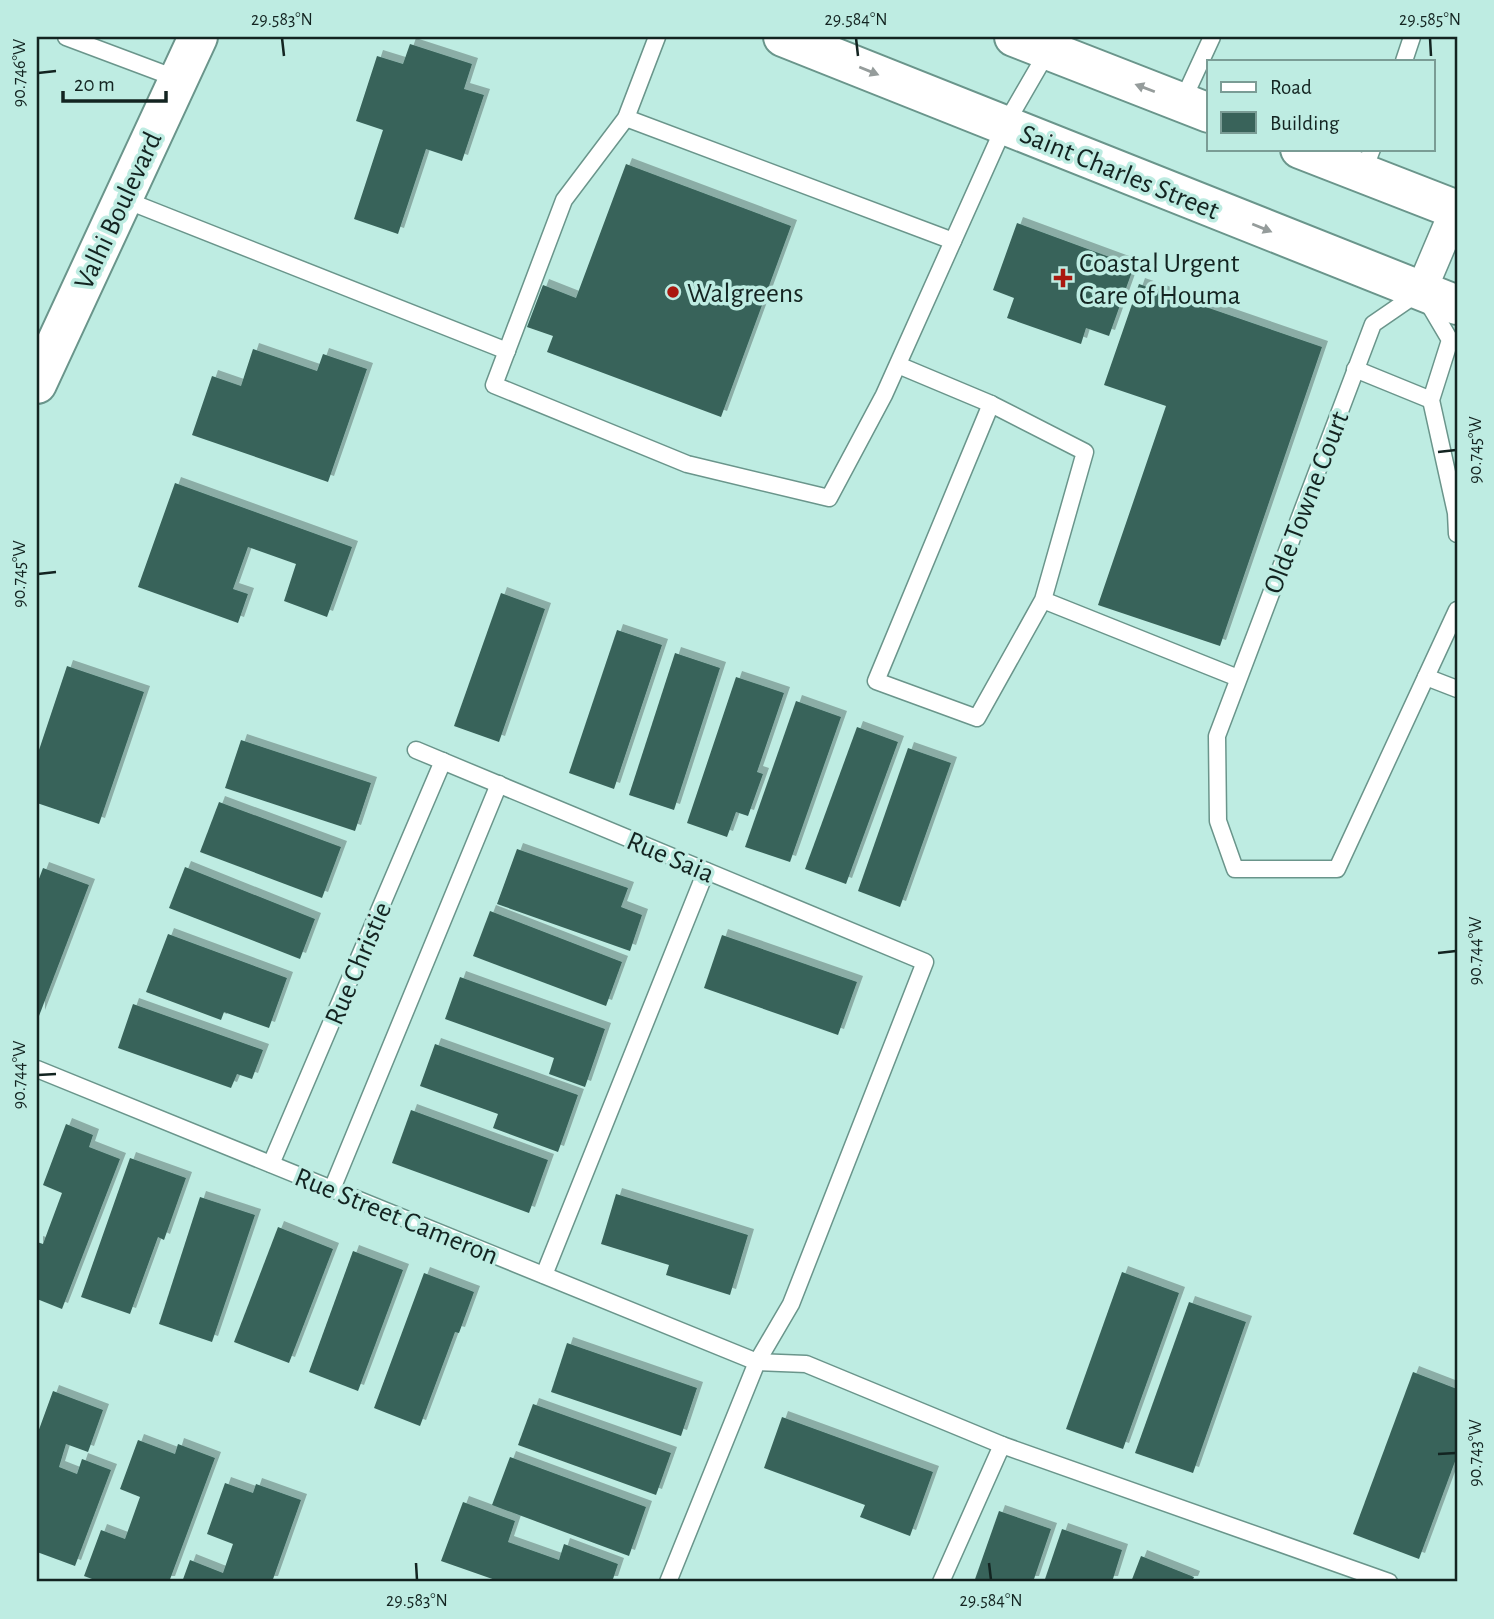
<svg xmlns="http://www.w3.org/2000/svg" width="1494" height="1619" font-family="'Alegreya Sans',sans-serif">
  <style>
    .building { fill: #39635a; filter: url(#shadow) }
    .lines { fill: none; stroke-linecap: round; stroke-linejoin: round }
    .service-casing { stroke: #6a958b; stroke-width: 19 }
    .minor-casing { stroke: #6a958b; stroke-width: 33 }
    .tertiary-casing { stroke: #6a958b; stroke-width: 42 }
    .service { stroke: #fff; stroke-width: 16 }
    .minor { stroke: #fff; stroke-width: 30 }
    .tertiary { stroke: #fff; stroke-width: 38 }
    .oneway { fill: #959c9b }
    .ticks { fill: none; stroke: #132421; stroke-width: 2.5 }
    .poi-dot { fill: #aa180f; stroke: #beece2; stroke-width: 2.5 }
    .labels { text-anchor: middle; stroke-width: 7; stroke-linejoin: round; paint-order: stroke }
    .street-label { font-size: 28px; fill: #132421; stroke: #beece2 }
    .poi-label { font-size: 28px; fill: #132421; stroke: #beece2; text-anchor: start }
    .neatline { fill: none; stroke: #132421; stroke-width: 2.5 }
    .ticks-label { font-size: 18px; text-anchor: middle; fill: #132421 }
  </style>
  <defs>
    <filter id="shadow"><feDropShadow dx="6" dy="-6" stdDeviation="0" flood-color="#0004"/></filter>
  </defs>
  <rect width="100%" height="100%" fill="#beece2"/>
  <g class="building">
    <path d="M410 44 472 64 464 89 484 95 462 161 426 149 398 234 354 219 383 130 356 121 377 56 403 64Z"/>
    <path d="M626 164 791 226 721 417 547 352 553 336 527 327 543 285 576 298Z"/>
    <path d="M1017 223 1134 266 1109 336 1086 328 1081 344 1007 318 1014 298 993 290Z"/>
    <path d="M1139 284 1322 347 1220 646 1098 605 1166 406 1104 385Z"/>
    <path d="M253 349 317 371 323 354 367 369 328 482 192 435 212 376 241 386Z"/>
    <path d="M175 483 352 547 327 617 284 601 296 564 248 547 233 589 248 594 238 623 138 587Z"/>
    <path d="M501 593 545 609 499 742 454 726Z"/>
    <path d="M617 630 662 645 614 789 569 773Z"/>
    <path d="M675 653 720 668 674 810 629 795Z"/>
    <path d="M67 666 144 692 99 824 37 803V756Z"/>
    <path d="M736 677 784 693 757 772 763 774 748 816 736 812 727 837 687 823Z"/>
    <path d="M796 701 841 717 790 862 745 847Z"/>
    <path d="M857 727 898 742 846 884 805 869Z"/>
    <path d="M241 740 371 783 355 831 225 788Z"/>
    <path d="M908 748 951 763 900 907 858 891Z"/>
    <path d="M219 802 341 847 322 898 200 852Z"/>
    <path d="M517 849 628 888 621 907 642 915 630 951 497 904Z"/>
    <path d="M185 867 315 919 300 959 169 908Z"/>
    <path d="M43 868 89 885 39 1016 37 884Z"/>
    <path d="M490 911 622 962 606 1006 473 956Z"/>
    <path d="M168 934 287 978 269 1028 224 1012 221 1020 146 992Z"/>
    <path d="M722 935 857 982 838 1035 704 988Z"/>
    <path d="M460 977 605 1029 585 1087 549 1074 554 1058 445 1019Z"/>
    <path d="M133 1004 263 1050 252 1079 237 1074 231 1088 118 1048Z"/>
    <path d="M435 1044 578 1095 558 1152 493 1128 498 1114 420 1086Z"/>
    <path d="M411 1110 548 1160 529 1213 392 1163Z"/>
    <path d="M66 1124 93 1135 89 1147 120 1159 62 1309 37 1299V1242L43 1244 62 1193 43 1185Z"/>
    <path d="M130 1158 186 1178 164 1240 158 1237 130 1314 81 1297Z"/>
    <path d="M616 1194 748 1235 730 1295 666 1275 669 1265 601 1244Z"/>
    <path d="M200 1197 255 1215 212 1342 159 1324Z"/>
    <path d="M278 1227 333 1249 289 1363 234 1342Z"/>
    <path d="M353 1251 403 1270 358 1391 309 1372Z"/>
    <path d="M1122 1272 1179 1293 1123 1449 1066 1429Z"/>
    <path d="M424 1273 474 1292 459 1333 455 1332 420 1426 374 1408Z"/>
    <path d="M1189 1302 1246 1322 1193 1473 1135 1453Z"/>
    <path d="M567 1343 697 1388 681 1436 551 1392Z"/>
    <path d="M1413 1372 1457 1389V1456L1419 1559 1353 1534Z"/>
    <path d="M53 1391 103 1410 88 1452 66 1444 59 1467 77 1474 82 1459 111 1470 75 1566 37 1552V1435Z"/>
    <path d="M533 1404 671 1453 656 1495 518 1445Z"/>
    <path d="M782 1417 933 1472 910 1536 860 1517 865 1505 764 1468Z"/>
    <path d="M138 1440 175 1454 178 1444 215 1458 169 1582H100L84 1576 101 1530 125 1539 140 1497 120 1489Z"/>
    <path d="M510 1457 646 1507 629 1556 492 1505Z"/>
    <path d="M225 1483 253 1493 256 1484 301 1500 272 1582H182L190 1560 223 1573 233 1544 207 1534Z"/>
    <path d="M463 1502 515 1521 508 1542 559 1560 564 1544 618 1564 612 1582H501L441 1561Z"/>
    <path d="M999 1511 1051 1529 1033 1582H974Z"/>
    <path d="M1062 1529 1122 1550 1112 1582H1044Z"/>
    <path d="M1141 1556 1194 1577 1192 1582H1131Z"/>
  </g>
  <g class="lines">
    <defs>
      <g id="service">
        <path d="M66 37 178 79"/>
        <path d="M657 37 626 118 564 200 494 385 687 464 829 498 884 395 1005 125 1049 49"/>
        <path d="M1404 61 1412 37"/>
        <path d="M1182 102 1212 37"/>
        <path d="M626 118 953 241"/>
        <path d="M1363 173 1372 149"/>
        <path d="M123 199 507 351"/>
        <path d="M898 365 991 404"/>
        <path d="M1355 369 1431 400"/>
        <path d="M1457 534 1456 513 1431 400 1450 340 1421 291 1373 324 1217 736 1218 821 1235 869H1337L1457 610"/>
        <path d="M1043 600 977 718 876 681 991 404 1085 452 1043 600 1238 678"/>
        <path d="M1426 677 1457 689"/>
        <path d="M416 750 925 962 791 1304 757 1362 668 1582"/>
        <path d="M37 1069 757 1362 806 1364 1002 1445"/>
        <path d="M271 1164 443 761"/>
        <path d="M332 1189 499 784"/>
        <path d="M544 1275 706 871"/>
        <path d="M941 1582 1002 1445 1389 1582"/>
      </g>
      <path id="minor" d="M1421 291 1457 206"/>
      <g id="tertiary">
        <path d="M783 37 1457 305"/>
        <path d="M1014 37 1209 113"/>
        <path d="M1300 149 1457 210"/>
        <path d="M37 384 198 37"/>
      </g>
    </defs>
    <use href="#service" class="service-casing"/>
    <use href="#minor" class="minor-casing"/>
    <use href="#tertiary" class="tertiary-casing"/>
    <use href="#service" class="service"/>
    <use href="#minor" class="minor"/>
    <use href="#tertiary" class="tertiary"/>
  </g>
  <defs><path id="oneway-solid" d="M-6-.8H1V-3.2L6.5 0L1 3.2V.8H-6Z" transform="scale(1.75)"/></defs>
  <g class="oneway">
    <use href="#oneway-solid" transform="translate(869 71) rotate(22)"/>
    <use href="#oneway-solid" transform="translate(1145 88) rotate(-159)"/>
    <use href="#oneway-solid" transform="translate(1262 228) rotate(22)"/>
  </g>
  <path class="ticks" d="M282 38 284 56M856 38 858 56M1430 38 1431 56M38 73 56 71M1438 452 1456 450M38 574 56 572M1438 953 1456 951M38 1075 56 1074M1438 1454 1456 1453M416 1563 417 1580M989 1563 991 1580"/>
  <g class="poi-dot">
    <path d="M1059.5 267.5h7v7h7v7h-7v7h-7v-7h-7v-7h7z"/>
    <circle cx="673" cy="292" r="7"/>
  </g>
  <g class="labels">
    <g class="street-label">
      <text transform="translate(1120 171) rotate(22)" y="10">Saint Charles Street</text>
      <text transform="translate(117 210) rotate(-65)" y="10">Valhi Boulevard</text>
      <text transform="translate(1305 502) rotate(-69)" y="10">Olde Towne Court</text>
      <text transform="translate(671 856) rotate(23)" y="10">Rue Saia</text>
      <text transform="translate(357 963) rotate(-67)" y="10">Rue Christie</text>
      <text transform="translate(397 1215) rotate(22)" y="10">Rue Street Cameron</text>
    </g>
    <g class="poi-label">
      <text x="1079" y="272">Coastal Urgent<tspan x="1079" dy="32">Care of Houma</tspan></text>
      <text x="687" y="302">Walgreens</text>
    </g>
  </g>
  <rect width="1494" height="1619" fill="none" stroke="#beece2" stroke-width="77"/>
  <rect x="1207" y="60" width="228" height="91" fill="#beece2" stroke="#7a9c95" stroke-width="2"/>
  <rect x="1221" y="82" width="35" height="10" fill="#ffffff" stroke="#7a9c95" stroke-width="2"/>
  <text x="1270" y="94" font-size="21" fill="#132421">Road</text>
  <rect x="1221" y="112" width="35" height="21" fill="#39635a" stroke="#7a9c95" stroke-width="2"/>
  <text x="1270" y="130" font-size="21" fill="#132421">Building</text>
  <path d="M63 91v10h103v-10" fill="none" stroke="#132421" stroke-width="3.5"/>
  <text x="74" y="91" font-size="21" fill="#132421" stroke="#beece2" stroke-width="5" paint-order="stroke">20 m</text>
  <rect x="38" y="38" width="1418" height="1542" class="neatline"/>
  <g class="ticks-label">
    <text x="282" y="25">29.583°N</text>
    <text x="856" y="25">29.584°N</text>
    <text x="1430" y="25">29.585°N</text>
    <text transform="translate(19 73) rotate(-90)" y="6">90.746°W</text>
    <text transform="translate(1475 450) rotate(-90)" y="6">90.745°W</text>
    <text transform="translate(19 574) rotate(-90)" y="6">90.745°W</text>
    <text transform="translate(1475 951) rotate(-90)" y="6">90.744°W</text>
    <text transform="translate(19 1075) rotate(-90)" y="6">90.744°W</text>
    <text transform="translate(1475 1453) rotate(-90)" y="6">90.743°W</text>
    <text x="417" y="1606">29.583°N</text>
    <text x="991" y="1606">29.584°N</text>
  </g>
</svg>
